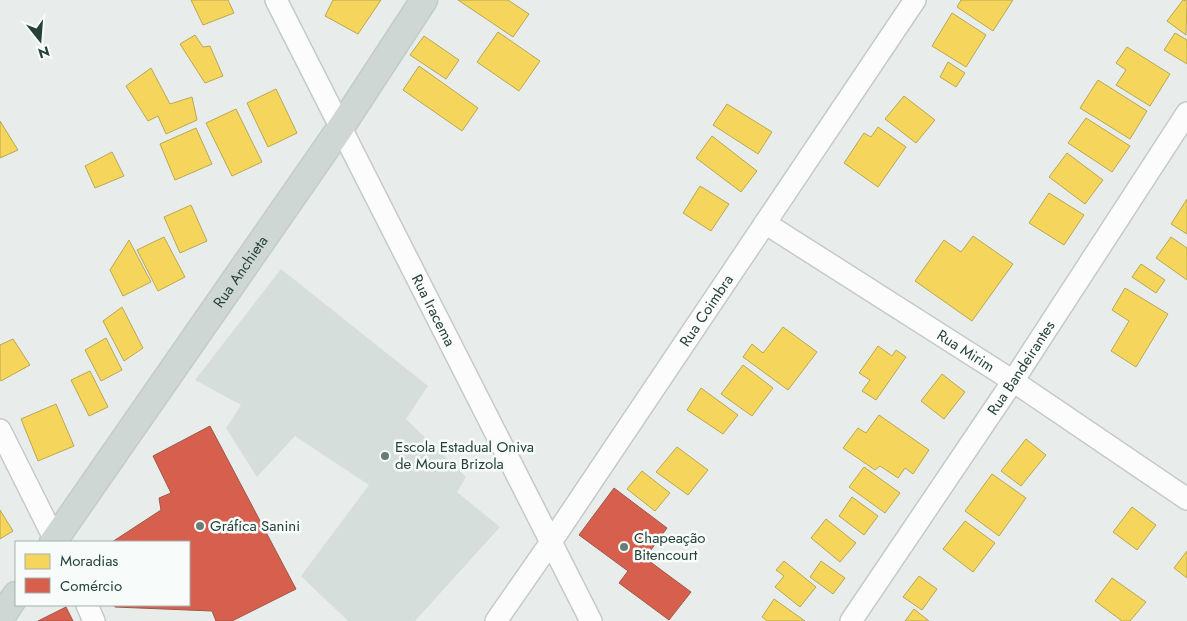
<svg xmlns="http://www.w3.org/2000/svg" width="1187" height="621" font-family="Jost,sans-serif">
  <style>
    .built { fill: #d6dedb }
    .homes { fill: #f6d55c; stroke: #b7a952 }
    .shops { fill: #d6604d; stroke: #a15747 }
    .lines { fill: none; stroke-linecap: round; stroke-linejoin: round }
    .minor-casing { stroke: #c5cac8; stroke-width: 24 }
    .major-casing { stroke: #c3ccc9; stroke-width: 29 }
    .minor { stroke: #fcfcfc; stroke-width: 21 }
    .major { stroke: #cfd7d5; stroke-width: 26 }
    .poi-dot { fill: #697e78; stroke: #f7fbf9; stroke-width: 2 }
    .labels { text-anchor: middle; stroke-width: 5; stroke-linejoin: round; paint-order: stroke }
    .street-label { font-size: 15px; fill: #24423a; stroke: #f7fbf9 }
    .poi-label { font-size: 15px; fill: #24423a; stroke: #f7fbf9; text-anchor: start }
  </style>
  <rect width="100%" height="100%" fill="#e8edeb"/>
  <path class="built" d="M281 269 428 386 406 419 466 477 457 492 500 527 415 621H348L301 576 369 485 295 436 257 477 226 428 241 405 195 380Z"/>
  <g class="homes">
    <path d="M191 0H228L234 13 203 25Z"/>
    <path d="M333 0H381L358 34 325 16Z"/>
    <path d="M458 0H508L529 14 513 37Z"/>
    <path d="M961 0H1013L993 31 957 7Z"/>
    <path d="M1183 0 1187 1 1186 35 1167 21Z"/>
    <path d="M952 13 986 35 966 67 932 46Z"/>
    <path d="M498 32 540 61 519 91 477 62Z"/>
    <path d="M1175 33 1187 40V64L1164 50Z"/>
    <path d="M195 35 203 47 210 46 223 76 205 83 180 44Z"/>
    <path d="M424 36 459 60 446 79 410 55Z"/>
    <path d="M1127 47 1170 74 1150 106 1116 85 1126 70 1116 63Z"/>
    <path d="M948 62 965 73 956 87 940 77Z"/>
    <path d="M419 66 478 108 462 131 403 90Z"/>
    <path d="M151 68 170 104 192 97 197 120 166 134 158 116 148 121 126 86Z"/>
    <path d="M1098 80 1147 111 1130 139 1080 108Z"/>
    <path d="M276 89 297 133 268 147 247 103Z"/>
    <path d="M904 96 935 120 916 143 885 119Z"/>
    <path d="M727 104 772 132 758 154 713 125Z"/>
    <path d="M236 109 262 162 232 176 206 123Z"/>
    <path d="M1086 118 1130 146 1112 172 1068 143Z"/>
    <path d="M0 121 18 150 0 158Z"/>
    <path d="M878 127 906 147 878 187 844 163 864 133 871 137Z"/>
    <path d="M196 128 212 164 175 180 160 144Z"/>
    <path d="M712 136 757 171 741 192 696 158Z"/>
    <path d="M112 152 124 176 95 188 85 166Z"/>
    <path d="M1067 153 1103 180 1085 204 1049 177Z"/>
    <path d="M700 186 729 204 711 231 683 213Z"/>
    <path d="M1049 193 1084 215 1064 245 1029 223Z"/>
    <path d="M1187 199V234L1171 224Z"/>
    <path d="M191 205 207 241 180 253 164 217Z"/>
    <path d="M973 236 1013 264 972 321 915 281 944 240 961 252Z"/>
    <path d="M164 237 185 277 158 291 137 250Z"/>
    <path d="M1171 237 1187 248V280L1156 258Z"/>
    <path d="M129 240 151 282 123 296 110 270Z"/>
    <path d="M1141 264 1165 280 1156 293 1132 277Z"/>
    <path d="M1125 288 1168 314 1136 367 1111 351 1129 321 1112 310Z"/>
    <path d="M122 307 143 348 124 361 103 321Z"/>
    <path d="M783 327 817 352 788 390 743 357 752 344 763 353Z"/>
    <path d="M106 338 122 370 101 381 85 350Z"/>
    <path d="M13 339 30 365 1 381 0 379V345Z"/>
    <path d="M878 346 892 356 896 350 906 357 876 400 862 391 870 380 859 373Z"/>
    <path d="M743 365 773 388 752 416 721 394Z"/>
    <path d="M90 371 108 407 89 416 71 380Z"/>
    <path d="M942 374 965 392 944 419 921 401Z"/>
    <path d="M701 388 738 415 723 434 687 410Z"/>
    <path d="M56 404 74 446 38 461 21 419Z"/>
    <path d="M879 415 929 450 913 474 905 468 898 478 880 466 875 470 843 448 858 428 866 433Z"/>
    <path d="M1026 439 1046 455 1021 486 1001 471Z"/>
    <path d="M677 447 708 470 688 495 656 472Z"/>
    <path d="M864 467 900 493 885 513 849 487Z"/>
    <path d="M642 471 670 493 655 511 627 489Z"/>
    <path d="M992 474 1026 498 999 536 965 511Z"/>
    <path d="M852 497 878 516 864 535 839 516Z"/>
    <path d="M1132 507 1156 525 1137 550 1113 532Z"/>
    <path d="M0 510 13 531 0 539Z"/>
    <path d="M826 519 856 543 840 562 811 538Z"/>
    <path d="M965 521 995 543 973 572 943 549Z"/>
    <path d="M1187 551V578L1174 568Z"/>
    <path d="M784 561 816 587 800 607 775 587 784 576 776 570Z"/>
    <path d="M821 561 845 578 833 594 810 577Z"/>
    <path d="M919 576 937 589 922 610 903 597Z"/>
    <path d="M1112 578 1146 602 1130 621H1122L1095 601Z"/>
    <path d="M774 599 805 621H767L762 617Z"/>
    <path d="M914 609 929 621H905Z"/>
  </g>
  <g class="shops">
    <path d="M210 426 296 589 232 621H216L212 611 115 607 114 605H189V542H112L161 510 159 498 171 493 153 456Z"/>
    <path d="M614 488 667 528 645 558 691 592 669 620 619 583 628 571 579 535Z"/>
    <path d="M66 607 73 621H38Z"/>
  </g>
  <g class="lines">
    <defs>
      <g id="minor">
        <path id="s1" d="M276 0 591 621"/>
        <path id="s2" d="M765 223 1013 381 1187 499"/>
        <path d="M0 430 56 542"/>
        <path d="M87 605 94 621"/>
        <path id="s3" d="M496 621 551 542 915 0"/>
        <path id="s4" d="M851 621 1013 381 1187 113"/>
      </g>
      <g id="major">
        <path id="s5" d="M53 542 341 127 424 0"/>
        <path d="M0 619 16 595"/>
      </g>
    </defs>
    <use href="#minor" class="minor-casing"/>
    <use href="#major" class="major-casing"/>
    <use href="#minor" class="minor"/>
    <use href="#major" class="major"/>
  </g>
  <g class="poi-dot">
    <circle cx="385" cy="456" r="5"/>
    <circle cx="200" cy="526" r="5"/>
    <circle cx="624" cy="547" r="5"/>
  </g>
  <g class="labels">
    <g class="street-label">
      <text dy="5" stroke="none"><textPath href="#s5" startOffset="329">Rua Anchieta</textPath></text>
      <text dy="5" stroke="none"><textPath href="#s1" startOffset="348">Rua Iracema</textPath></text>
      <text dy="5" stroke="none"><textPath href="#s3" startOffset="375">Rua Coimbra</textPath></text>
      <text dy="5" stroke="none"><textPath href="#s2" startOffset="238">Rua Mirim</textPath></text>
      <text dy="5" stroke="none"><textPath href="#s4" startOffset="305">Rua Bandeirantes</textPath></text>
    </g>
    <g class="poi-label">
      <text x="395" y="452">Escola Estadual Oniva<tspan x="395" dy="17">de Moura Brizola</tspan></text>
      <text x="210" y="531">Gráfica Sanini</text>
      <text x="634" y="543">Chapeação<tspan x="634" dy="17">Bitencourt</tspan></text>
    </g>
  </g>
  <rect x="15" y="541" width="175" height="65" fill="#f7fbf9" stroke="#a3b1ad"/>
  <rect x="25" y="554" width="25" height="15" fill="#f6d55c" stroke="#a3b1ad"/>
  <text x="60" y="566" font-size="15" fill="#24423a">Moradias</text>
  <rect x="25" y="578" width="25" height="15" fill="#d6604d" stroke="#a3b1ad"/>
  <text x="60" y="591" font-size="15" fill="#24423a">Comércio</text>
  <g transform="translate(40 40) rotate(163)" stroke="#f7fbf9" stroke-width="4" paint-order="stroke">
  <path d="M0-4L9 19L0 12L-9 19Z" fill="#24423a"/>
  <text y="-8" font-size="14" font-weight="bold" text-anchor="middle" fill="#24423a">N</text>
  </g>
</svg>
